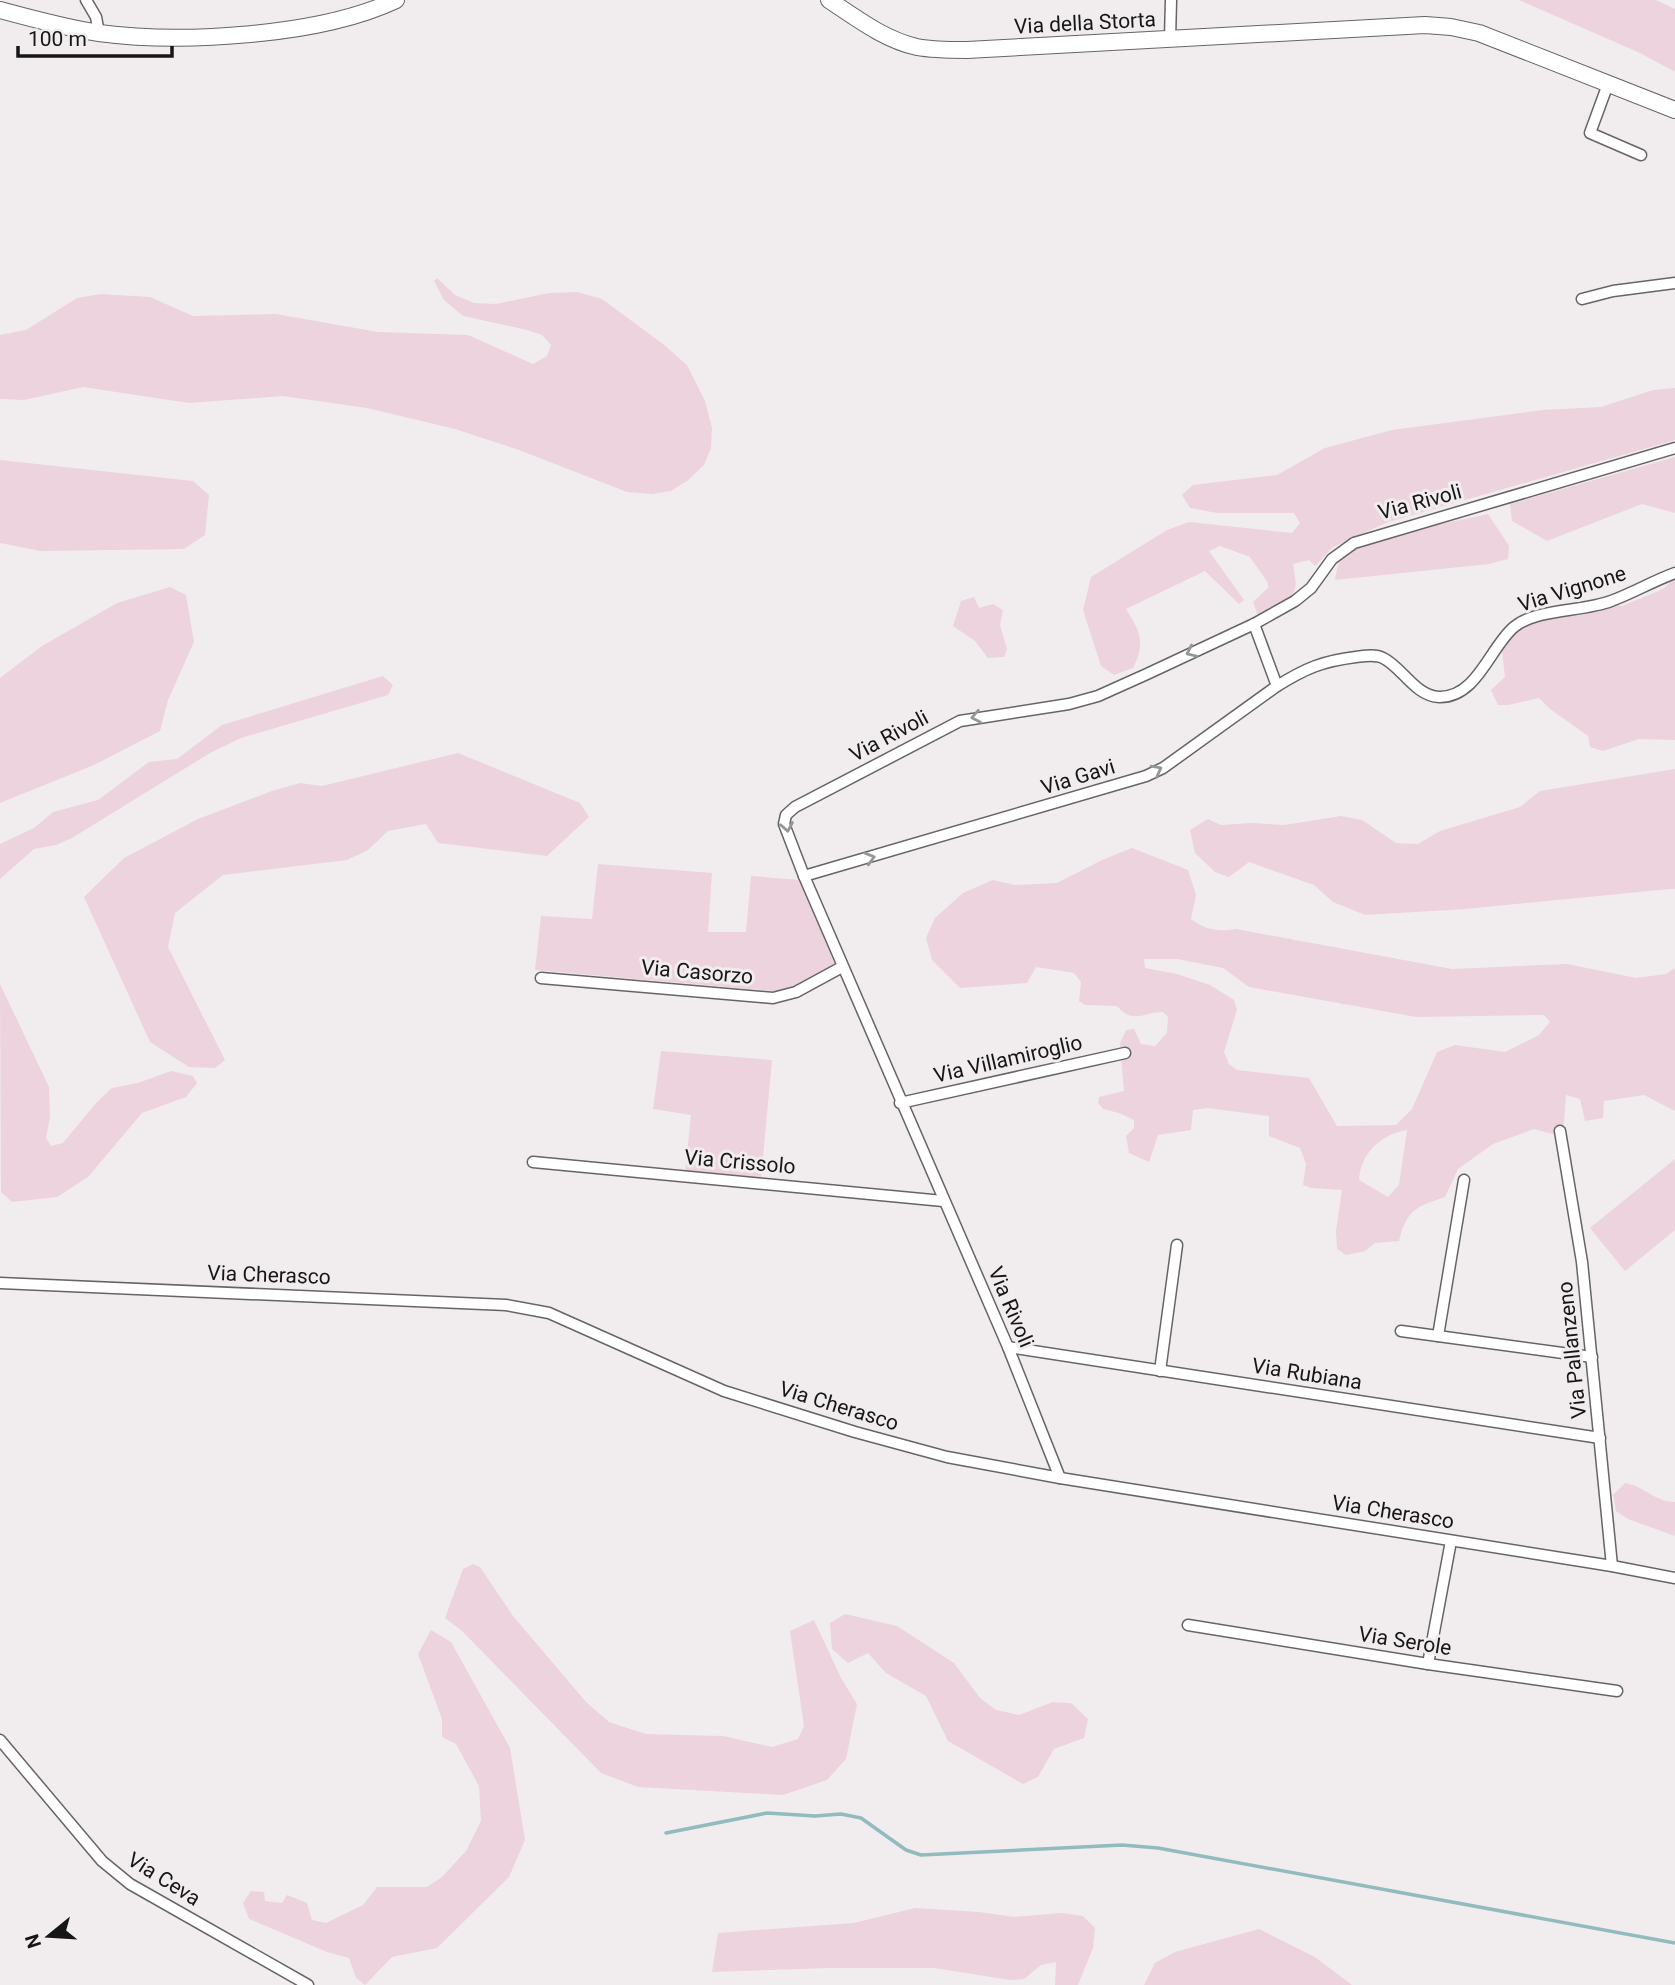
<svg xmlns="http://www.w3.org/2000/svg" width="1675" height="1985" font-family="Roboto,sans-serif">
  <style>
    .green { fill: #ecd3de; fill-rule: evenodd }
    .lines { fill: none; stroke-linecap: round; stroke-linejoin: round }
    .stream { stroke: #92bbbe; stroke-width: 3.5 }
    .minor-casing { stroke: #676465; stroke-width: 13 }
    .secondary-casing { stroke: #676465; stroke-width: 18 }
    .minor { stroke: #fff; stroke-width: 10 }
    .secondary { stroke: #fff; stroke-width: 16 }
    .oneway { stroke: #979696 }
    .labels { text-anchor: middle; stroke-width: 6; stroke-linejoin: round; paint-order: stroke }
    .street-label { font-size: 21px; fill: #171616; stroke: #f1edee }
  </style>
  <rect width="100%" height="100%" fill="#f1edee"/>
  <g class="green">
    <path d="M1519 0H1656L1675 9V72L1640 53Z"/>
    <path d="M437 278 455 295 474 303 496 304 549 293 577 292 602 299 663 344 687 365 705 401 712 428 711 448 704 465 687 481 671 491 652 494 627 492 519 450 455 429 367 408 283 396 189 403 83 387 24 400 0 399V335L26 330 77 298 101 294 150 297 193 316 276 314 378 332 468 335 533 364 547 356 551 345 542 335 527 330 463 316 444 300 434 281Z"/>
    <path d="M1675 388V440L1388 522 1333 547 1315 566 1309 560 1293 564 1296 584 1293 595 1258 616 1253 602 1268 588V583L1250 557 1220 546 1209 551 1244 600 1239 604 1205 571 1126 609C1140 631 1146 643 1133 668L1114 675 1101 666 1083 610 1091 577 1167 530 1189 522 1292 533 1300 523 1294 513H1217L1190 508 1182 495 1193 485 1277 475 1325 448 1392 430 1543 410 1601 407 1653 390Z"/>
    <path d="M1675 457V513L1642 504 1547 541 1512 521 1510 504Z"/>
    <path d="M0 460 193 481 209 495 205 535 184 549 41 551 0 543Z"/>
    <path d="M1488 514 1509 546 1508 559 1489 564 1335 580C1337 570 1338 558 1347 551 1366 536 1460 521 1488 514Z"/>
    <path d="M1675 578V740L1639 739 1603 751 1590 747 1588 736 1550 709 1539 698 1508 705H1498L1491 690 1505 677 1502 651 1520 626 1534 619 1607 605 1622 606 1663 589Z"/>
    <path d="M170 587 186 595 194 642 168 700 160 731 94 765 0 803V678L42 646 117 603Z"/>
    <path d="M974 597 979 608 993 604 1003 610 1000 625 1007 649 1004 657 988 658 975 641 953 626 961 601Z"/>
    <path d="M383 676 393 685 388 695 241 738 210 753 72 838 56 845 34 849 0 879V844L34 828 53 812 98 800 149 762 177 759 222 725Z"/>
    <path d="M458 753 580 803 589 817 547 856 438 843 426 824 388 831 368 850 347 860 223 875 175 913 168 947 225 1060 215 1068 189 1067 150 1042 84 897 124 858 198 819 272 791 300 783 322 786Z"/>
    <path d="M1675 769V889H1670L1465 909 1365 915 1333 902 1314 885 1249 862 1229 877 1215 872 1195 853 1190 830 1208 819 1221 825 1252 823 1284 825 1341 816 1362 820 1396 843 1418 844 1440 831 1520 807 1540 791Z"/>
    <path d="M1132 848 1188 870 1196 895 1191 919C1206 930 1217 932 1236 929L1452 969 1567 964 1636 978 1666 974 1675 968V1111L1644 1095 1604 1101 1603 1118 1585 1121 1580 1099 1566 1095 1564 1123 1556 1135 1534 1129 1493 1144 1458 1169 1445 1197C1416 1207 1407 1209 1399 1241L1375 1243 1365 1251 1346 1255 1337 1249 1336 1231 1342 1190 1311 1188 1303 1185 1306 1164 1300 1148 1269 1136V1116L1207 1108 1193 1110 1191 1130 1158 1135 1149 1162 1129 1153 1126 1136 1134 1128V1120L1119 1113 1103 1109 1098 1103 1099 1097 1124 1091 1120 1043 1126 1030 1134 1029 1141 1044 1155 1046 1167 1033 1168 1017 1163 1012C1142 1012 1134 1025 1117 1006L1085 1005 1079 1001 1081 982 1074 973 1036 967 1027 983 960 988 932 960 926 938 935 918 963 893 993 880 1015 885 1057 883 1102 860ZM1144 959H1177L1223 968 1249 987 1416 1017 1544 1015 1550 1022 1539 1035 1505 1052 1455 1045 1437 1052 1412 1109 1396 1125 1337 1126 1309 1078 1237 1070 1229 1064 1224 1052 1237 1010 1234 1000 1210 985 1177 974 1145 968ZM1407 1130 1399 1185 1388 1197 1359 1180C1361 1152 1382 1134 1407 1130Z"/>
    <path d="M598 864 712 873 708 932H746L751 876 801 880 835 965 784 992 535 970 541 916 592 919Z"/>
    <path d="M0 984 49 1087 50 1117 46 1138 51 1146 63 1143 96 1103 112 1088 138 1083 171 1071 193 1076 197 1083 186 1097 142 1113 88 1177 57 1197 12 1202 1 1192Z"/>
    <path d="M661 1051 772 1060 761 1179 685 1172 691 1115 653 1109Z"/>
    <path d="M1675 1159V1230L1625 1271 1590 1228Z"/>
    <path d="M1625 1483C1644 1486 1655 1502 1675 1502V1536L1628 1519 1616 1511 1613 1495Z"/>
    <path d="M473 1564 480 1567 513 1616 586 1702 609 1722 646 1734 723 1736 772 1747 798 1739 804 1726 790 1631 814 1620 841 1678 857 1704 846 1759 827 1780 783 1795 638 1787 601 1773 462 1631 445 1618 463 1569Z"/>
    <path d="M845 1614 897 1626 954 1663 980 1698 996 1710 1019 1715 1053 1702 1071 1703 1088 1719 1084 1738 1054 1749 1038 1777 1023 1784 948 1741 926 1696 886 1673 868 1653 848 1663 832 1649 830 1623Z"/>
    <path d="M431 1630 451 1642 510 1748 525 1840 509 1877 437 1948 392 1957 365 1985 356 1978 349 1958 327 1952 249 1919 243 1903 251 1891 264 1892 265 1901 282 1903 287 1895 307 1903 312 1920 326 1923 363 1905 377 1887H427L442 1877 466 1851 481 1821 479 1786 456 1744 442 1737V1719L418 1654Z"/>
    <path d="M915 1908 979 1912 1014 1917 1062 1913 1083 1916 1095 1928 1093 1948 1078 1985H1055L1056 1962 1041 1965 1024 1979 1010 1980 934 1968H829L712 1972 718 1933 854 1923Z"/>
    <path d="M1259 1929 1315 1957 1352 1985H1144L1155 1963 1175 1952Z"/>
  </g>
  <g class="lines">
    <path class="stream" d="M666 1833 767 1813 815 1816 841 1814 861 1818 906 1850 921 1855 1122 1845 1158 1848 1675 1943"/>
    <defs>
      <g id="minor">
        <path d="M86 0 96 17 99 33"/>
        <path d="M1170 39 1171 0"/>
        <path d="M1608 84 1590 133 1641 155"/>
        <path d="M1582 299 1613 291 1675 283"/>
        <path d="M1277 686C1306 668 1323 661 1356 657 1365 656 1375 654 1383 658 1402 667 1415 696 1439 697 1477 698 1490 647 1514 627 1537 608 1583 612 1611 601 1633 593 1653 581 1675 573"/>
        <path d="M804 876 1146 776 1163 768 1277 686 1254 624"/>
        <path d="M541 978 773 998 796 992 842 967"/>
        <path d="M900 1103 1125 1053"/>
        <path d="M1560 1131 1582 1262 1612 1566"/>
        <path d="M533 1162 943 1201"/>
        <path d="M0 1283 506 1305 549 1313 724 1391 855 1432 947 1457 1060 1478 1612 1566 1675 1578"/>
        <path d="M1401 1331 1592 1357"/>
        <path d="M1438 1336 1464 1180"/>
        <path d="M1008 1347 1600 1438"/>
        <path d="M1160 1371 1177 1245"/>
        <path d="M1060 1478 1008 1347 804 876 784 824 786 815 795 807 960 721 1069 704 1098 696 1147 674 1254 624 1295 601 1311 588 1332 559 1354 543 1675 448"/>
        <path d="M1188 1625 1428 1664 1617 1691"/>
        <path d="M1428 1664 1451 1541"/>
        <path d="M0 1740 102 1861 130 1884 308 1985"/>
      </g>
      <g id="secondary">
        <path d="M829 0C856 18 885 40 917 47 933 50 950 50 967 50L1425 25 1451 27 1479 33 1675 110"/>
        <path d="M0 10C33 19 66 28 99 33 182 44 320 36 396 0"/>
      </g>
    </defs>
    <use href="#minor" class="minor-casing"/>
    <use href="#secondary" class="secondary-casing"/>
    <use href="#minor" class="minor"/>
    <use href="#secondary" class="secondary"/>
  </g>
  <defs><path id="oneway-chevron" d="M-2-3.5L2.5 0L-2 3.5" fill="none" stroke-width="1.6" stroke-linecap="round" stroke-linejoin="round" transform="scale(1.75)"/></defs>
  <g class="oneway">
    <use href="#oneway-chevron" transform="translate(1191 652) rotate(155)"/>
    <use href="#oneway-chevron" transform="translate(976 717) rotate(169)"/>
    <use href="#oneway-chevron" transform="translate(1157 770) rotate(-28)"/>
    <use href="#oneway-chevron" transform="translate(787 827) rotate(80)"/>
    <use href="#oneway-chevron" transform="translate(870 858) rotate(-16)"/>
  </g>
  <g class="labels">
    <g class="street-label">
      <text transform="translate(1085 23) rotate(-3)" y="7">Via della Storta</text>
      <text transform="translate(1420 502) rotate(-15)" y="7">Via Rivoli</text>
      <text transform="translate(1572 589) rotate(-17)" y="7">Via Vignone</text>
      <text transform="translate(889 736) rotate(-28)" y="7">Via Rivoli</text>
      <text transform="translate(1078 777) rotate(-17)" y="7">Via Gavi</text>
      <text transform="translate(697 972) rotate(5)" y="7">Via Casorzo</text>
      <text transform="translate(1008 1059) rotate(-13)" y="7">Via Villamiroglio</text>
      <text transform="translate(740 1162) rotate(5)" y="7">Via Crissolo</text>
      <text transform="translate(269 1275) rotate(2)" y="7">Via Cherasco</text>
      <text transform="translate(1011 1307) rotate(67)" y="7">Via Rivoli</text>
      <text transform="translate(1572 1350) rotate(-96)" y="7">Via Pallanzeno</text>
      <text transform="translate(1307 1374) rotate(9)" y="7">Via Rubiana</text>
      <text transform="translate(839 1406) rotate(17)" y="7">Via Cherasco</text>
      <text transform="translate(1393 1512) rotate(9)" y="7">Via Cherasco</text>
      <text transform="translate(1405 1641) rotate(9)" y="7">Via Serole</text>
      <text transform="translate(164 1879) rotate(32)" y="7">Via Ceva</text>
    </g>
  </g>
  <g transform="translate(49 1936) rotate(252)" stroke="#f1edee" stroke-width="5" paint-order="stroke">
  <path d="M0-5L12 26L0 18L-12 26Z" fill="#171616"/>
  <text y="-10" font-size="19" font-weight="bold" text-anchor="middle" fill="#171616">N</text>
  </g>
  <path d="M18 46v10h154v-10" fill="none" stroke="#171616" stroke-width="3.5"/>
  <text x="28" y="46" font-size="21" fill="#171616" stroke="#f1edee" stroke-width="5" paint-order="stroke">100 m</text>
</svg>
